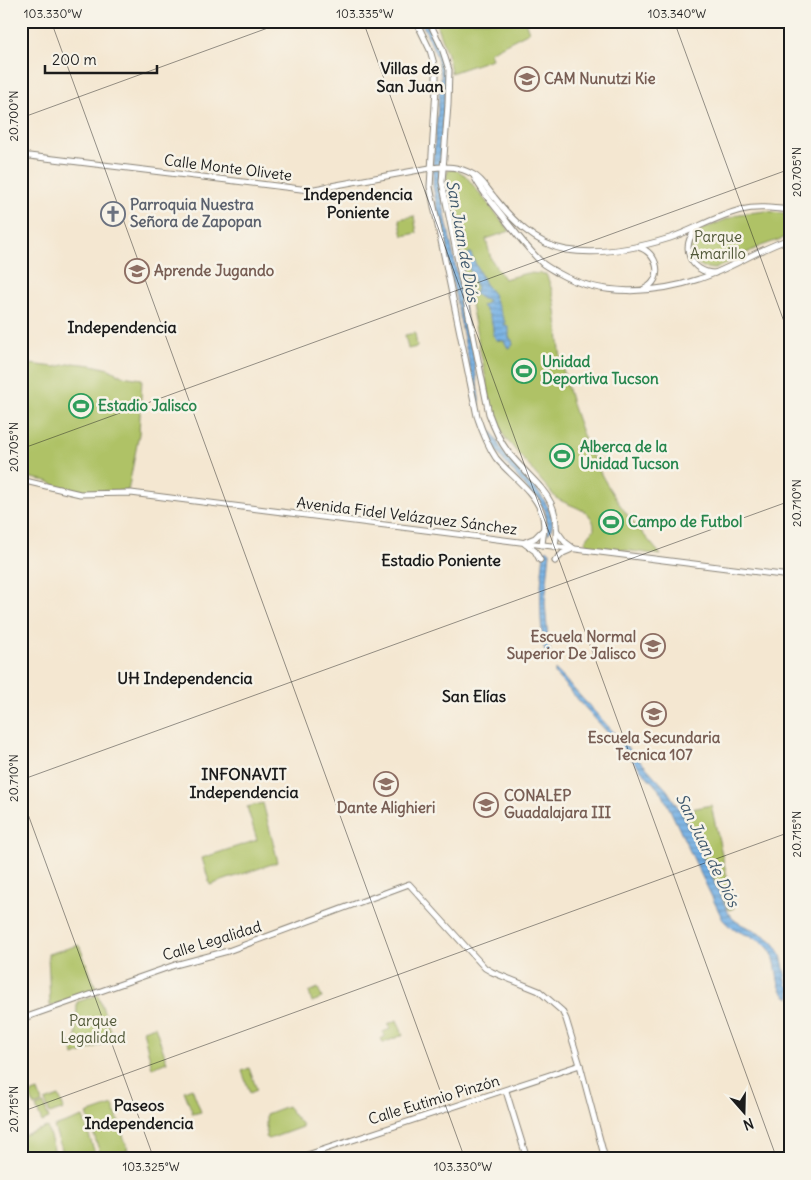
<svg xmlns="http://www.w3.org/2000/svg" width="811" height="1180" font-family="Delius,sans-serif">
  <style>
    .green { fill: #afc266; stroke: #666f41 }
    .water { fill: url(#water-rules); stroke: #476680 }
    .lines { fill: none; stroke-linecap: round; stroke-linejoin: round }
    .secondary-casing { stroke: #888276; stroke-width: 7 }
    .primary-casing { stroke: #888276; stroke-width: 8 }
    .secondary { stroke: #fff; stroke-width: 5 }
    .primary { stroke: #fff; stroke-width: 5.5 }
    .ticks { fill: none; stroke: #1c1c1c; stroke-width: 1; stroke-opacity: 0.45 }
    .labels { text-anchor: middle; stroke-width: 5; stroke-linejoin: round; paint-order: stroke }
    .education-label { font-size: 15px; font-weight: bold; fill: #785e54; stroke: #f7f3e8; text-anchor: start }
    .street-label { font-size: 15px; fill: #1c1c1c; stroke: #f7f3e8 }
    .worship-label { font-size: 15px; font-weight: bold; fill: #5b616d; stroke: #f7f3e8; text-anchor: start }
    .park-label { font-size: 15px; fill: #4f5636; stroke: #f7f3e8 }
    .leisure-label { font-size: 15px; font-weight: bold; fill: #27864d; stroke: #f7f3e8; text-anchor: start }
    .neighbourhood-label { font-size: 16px; font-weight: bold; fill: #1c1c1c; stroke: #f7f3e8 }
    .water-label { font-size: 16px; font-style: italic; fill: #3e576c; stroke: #f7f3e8 }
    .neatline { fill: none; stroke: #1c1c1c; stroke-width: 2 }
    .ticks-label { font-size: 12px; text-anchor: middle; fill: #1c1c1c }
  </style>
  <defs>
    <pattern id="water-rules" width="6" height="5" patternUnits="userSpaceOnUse" patternTransform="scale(1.25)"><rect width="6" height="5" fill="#72afe4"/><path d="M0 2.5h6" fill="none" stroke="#5d8eb8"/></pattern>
  </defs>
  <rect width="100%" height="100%" fill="#f7f3e8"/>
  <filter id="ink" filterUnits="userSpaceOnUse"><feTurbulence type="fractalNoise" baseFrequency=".02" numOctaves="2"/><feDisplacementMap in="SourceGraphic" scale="10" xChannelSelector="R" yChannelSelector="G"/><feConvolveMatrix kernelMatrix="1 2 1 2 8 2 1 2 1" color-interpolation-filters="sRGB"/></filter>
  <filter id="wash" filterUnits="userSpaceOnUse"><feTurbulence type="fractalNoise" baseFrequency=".0096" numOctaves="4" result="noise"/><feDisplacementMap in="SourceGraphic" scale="20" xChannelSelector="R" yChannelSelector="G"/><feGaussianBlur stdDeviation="1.12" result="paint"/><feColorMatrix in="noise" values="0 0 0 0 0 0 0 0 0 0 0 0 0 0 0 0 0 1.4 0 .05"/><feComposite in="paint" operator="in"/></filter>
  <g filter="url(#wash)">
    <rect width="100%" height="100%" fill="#f4e7d1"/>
    <g class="green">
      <path d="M435 21H525L529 32 490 52 492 59 451 73 448 57Z"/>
      <path d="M450 169H455L465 175 510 231 486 239 491 259 504 279 527 273 546 274C560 306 556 331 562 364 572 412 590 461 618 502 631 521 647 538 661 555L587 545 585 541 594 529C595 509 570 507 556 498L506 439 497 424 491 404 446 181 447 172Z"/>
      <path d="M766 211 790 214V236L761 246 715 269C691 269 682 246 701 230L739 214Z"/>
      <path d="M414 216 417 233 403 236 399 219Z"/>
      <path d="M415 333 417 347 408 349 405 335Z"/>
      <path d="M21 363 55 367 73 363 92 365 109 369 122 376 142 379 139 434 128 491 73 490 54 485 47 481 21 476Z"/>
      <path d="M263 803 278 862 210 885 202 858 257 840 247 807Z"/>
      <path d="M711 805 734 908 729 910 682 811Z"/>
      <path d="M79 945 97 991 50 1006 48 954Z"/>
      <path d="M318 988 322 998 312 1002 309 992Z"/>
      <path d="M98 995 114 1039 74 1056 70 1043 76 1041 77 1002Z"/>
      <path d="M397 1020 403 1035 383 1043 381 1038 385 1037 383 1032 390 1029 388 1024Z"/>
      <path d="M155 1026 167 1062 152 1068 143 1030Z"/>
      <path d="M249 1068 257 1090 250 1093 242 1071Z"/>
      <path d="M192 1088 201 1112 193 1114 184 1091Z"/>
      <path d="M38 1091 42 1103 34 1106 30 1094Z"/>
      <path d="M59 1096 64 1109 50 1114 45 1101Z"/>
      <path d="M44 1104 49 1119 42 1122 36 1107Z"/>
      <path d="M113 1105 128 1150 102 1159 87 1114Z"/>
      <path d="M287 1106 302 1125V1127L269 1139 266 1137V1114Z"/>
      <path d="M83 1117 97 1159H65L54 1127Z"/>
      <path d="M47 1127 57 1159H21V1136Z"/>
    </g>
    <g class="water">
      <path d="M421 21H426L440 53 446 71 439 185 473 351 480 406 477 402 433 187V160L441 75 436 55Z"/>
      <path d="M470 252 485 284 493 294 496 303 505 322 504 325H507L509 329V338L512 340 513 345 508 348 504 341 497 340 493 335C494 325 490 314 482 306L487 302 488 300 482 299 475 294 477 287 474 282 466 259Z"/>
      <path d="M484 420C492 428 497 443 504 453 517 470 567 512 548 534L545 510 502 459 489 439 483 422Z"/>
      <path d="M565 447 568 463 559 464 556 449Z"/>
      <path d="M547 549 550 552 545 602 548 641 551 655 549 659 546 657C538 620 540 589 544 552Z"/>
      <path d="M555 670 558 672 667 790 683 816 730 916C739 925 744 925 754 930 784 944 781 957 787 985L790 988V998C772 990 781 964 769 949 757 934 737 936 723 920L662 793 555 674Z"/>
    </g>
  </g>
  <g filter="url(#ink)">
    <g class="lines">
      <defs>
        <g id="secondary">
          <path d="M416 21 430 50 436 71V88L430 187 477 416C482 431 487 445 496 458 510 475 533 490 541 511 546 522 543 534 542 545"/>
          <path d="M429 21 442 48 449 70 448 105 442 182 489 414C494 428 499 440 508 452 536 487 563 495 555 547"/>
          <path d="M21 155 309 190 430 168C446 166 459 166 474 175 483 180 487 189 494 197 512 220 535 244 566 250 599 255 638 248 670 238 694 230 716 216 741 210 757 206 773 208 790 210"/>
          <path d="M474 176C482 193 496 207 507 222 518 236 530 251 542 263 547 267 553 270 558 273 600 297 655 294 699 279 731 269 758 249 790 239"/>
          <path d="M697 229C679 245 690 273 715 273"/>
          <path d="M638 247C658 252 665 280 644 289"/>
          <path d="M21 480 80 494 131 493 790 576"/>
          <path d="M557 531 565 542 573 548"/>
          <path d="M525 542 535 538 544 529"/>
          <path d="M525 544 535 551 540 560"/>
          <path d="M555 561 563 553 570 550"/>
          <path d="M21 1019 175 965 228 951 409 884 485 968 492 972 539 991 562 1011 566 1019 580 1065 605 1159"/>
          <path d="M506 1091 527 1159"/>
          <path d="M295 1159 580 1065"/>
        </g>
        <path id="primary" d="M779 21 790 22"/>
      </defs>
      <use href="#secondary" class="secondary-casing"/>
      <use href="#primary" class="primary-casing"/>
      <use href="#secondary" class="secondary"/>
      <use href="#primary" class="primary"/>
    </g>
  </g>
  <path class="ticks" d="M51 21 465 1159M363 21 777 1159M674 21 790 338M21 118 287 21M21 449 790 169M21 780 790 501M21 795 154 1159M21 1112 790 832"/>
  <defs>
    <symbol id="school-ring" viewBox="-11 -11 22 22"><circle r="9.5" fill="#f7f3e8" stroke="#8d6e63" stroke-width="1.5"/><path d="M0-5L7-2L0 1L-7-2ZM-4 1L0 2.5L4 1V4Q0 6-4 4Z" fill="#8d6e63"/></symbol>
    <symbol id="church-ring" viewBox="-11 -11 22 22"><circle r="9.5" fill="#f7f3e8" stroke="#6b7280" stroke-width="1.5"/><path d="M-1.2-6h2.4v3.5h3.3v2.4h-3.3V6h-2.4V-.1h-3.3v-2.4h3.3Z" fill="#6b7280"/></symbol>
    <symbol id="stadium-ring" viewBox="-11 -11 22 22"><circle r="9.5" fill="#f7f3e8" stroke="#2e9e5b" stroke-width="1.5"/><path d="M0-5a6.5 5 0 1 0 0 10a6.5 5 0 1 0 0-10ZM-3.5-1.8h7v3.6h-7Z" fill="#2e9e5b"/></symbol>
    <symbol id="university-ring" viewBox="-11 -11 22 22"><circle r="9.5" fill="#f7f3e8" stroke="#8d6e63" stroke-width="1.5"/><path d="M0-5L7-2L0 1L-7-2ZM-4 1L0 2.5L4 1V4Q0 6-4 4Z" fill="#8d6e63"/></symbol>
  </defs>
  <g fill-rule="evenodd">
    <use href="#school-ring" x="513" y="65" width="28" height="28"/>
    <use href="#church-ring" x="99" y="200" width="28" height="28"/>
    <use href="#school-ring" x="123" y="257" width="28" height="28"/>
    <use href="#stadium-ring" x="510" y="357" width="28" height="28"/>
    <use href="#stadium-ring" x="67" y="392" width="28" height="28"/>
    <use href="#stadium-ring" x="548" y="442" width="28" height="28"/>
    <use href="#stadium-ring" x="597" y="508" width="28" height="28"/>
    <use href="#university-ring" x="639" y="632" width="28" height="28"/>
    <use href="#school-ring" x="640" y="700" width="28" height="28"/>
    <use href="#school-ring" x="372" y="770" width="28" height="28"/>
    <use href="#university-ring" x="472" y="791" width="28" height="28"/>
  </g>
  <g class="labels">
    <g class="education-label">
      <text x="544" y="84">CAM Nunutzi Kie</text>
      <text x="154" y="276">Aprende Jugando</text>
      <text x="636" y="642" text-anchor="end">Escuela Normal<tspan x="636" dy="17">Superior De Jalisco</tspan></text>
      <text x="654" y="743" text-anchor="middle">Escuela Secundaria<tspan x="654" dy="17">Tecnica 107</tspan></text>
      <text x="504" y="801">CONALEP<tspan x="504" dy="17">Guadalajara III</tspan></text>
      <text x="386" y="813" text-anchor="middle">Dante Alighieri</text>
    </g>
    <g class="street-label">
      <text transform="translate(228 168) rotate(7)" y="5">Calle Monte Olivete</text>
      <text transform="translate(407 516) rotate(7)" y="5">Avenida Fidel Velázquez Sánchez</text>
      <text transform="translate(212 941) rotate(-17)" y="5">Calle Legalidad</text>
      <text transform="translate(434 1100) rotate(-17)" y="5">Calle Eutimio Pinzón</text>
    </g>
    <g class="worship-label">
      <text x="130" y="210">Parroquia Nuestra<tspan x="130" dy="17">Señora de Zapopan</tspan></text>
    </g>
    <g class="park-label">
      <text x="718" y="242">Parque<tspan x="718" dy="17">Amarillo</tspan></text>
      <text x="93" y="1026">Parque<tspan x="93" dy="17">Legalidad</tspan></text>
    </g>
    <g class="leisure-label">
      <text x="542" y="367">Unidad<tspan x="542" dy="17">Deportiva Tucson</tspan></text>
      <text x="98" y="411">Estadio Jalisco</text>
      <text x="580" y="452">Alberca de la<tspan x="580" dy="17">Unidad Tucson</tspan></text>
      <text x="628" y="527">Campo de Futbol</text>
    </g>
    <g class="neighbourhood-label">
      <text x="410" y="74">Villas de<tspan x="410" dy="18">San Juan</tspan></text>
      <text x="358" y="200">Independencia<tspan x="358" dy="18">Poniente</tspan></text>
      <text x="122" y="333">Independencia</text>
      <text x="441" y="566">Estadio Poniente</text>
      <text x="185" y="684">UH Independencia</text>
      <text x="474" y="702">San Elías</text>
      <text x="244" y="780">INFONAVIT<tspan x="244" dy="18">Independencia</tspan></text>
      <text x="139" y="1111">Paseos<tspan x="139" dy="18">Independencia</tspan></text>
    </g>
    <g class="water-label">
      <text transform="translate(463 241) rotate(80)" y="6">San Juan de Diós</text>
      <text transform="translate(708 850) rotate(64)" y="6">San Juan de Diós</text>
    </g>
  </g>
  <rect width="811" height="1180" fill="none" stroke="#f7f3e8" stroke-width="55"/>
  <g transform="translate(744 1112) rotate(160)" stroke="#f7f3e8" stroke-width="4" paint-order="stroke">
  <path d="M0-4L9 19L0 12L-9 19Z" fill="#1c1c1c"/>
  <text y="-8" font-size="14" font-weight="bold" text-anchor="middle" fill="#1c1c1c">N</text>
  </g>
  <path d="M45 65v8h112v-8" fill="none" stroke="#1c1c1c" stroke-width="2.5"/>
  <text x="52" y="65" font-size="15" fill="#1c1c1c" stroke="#f7f3e8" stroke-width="4" paint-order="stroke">200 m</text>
  <rect x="28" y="28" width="756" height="1124" class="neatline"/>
  <g class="ticks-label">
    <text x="53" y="18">103.330°W</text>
    <text x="365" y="18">103.335°W</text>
    <text x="677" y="18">103.340°W</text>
    <text transform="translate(14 116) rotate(-90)" y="4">20.700°N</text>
    <text transform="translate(797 172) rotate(-90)" y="4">20.705°N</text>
    <text transform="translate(14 447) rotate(-90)" y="4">20.705°N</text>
    <text transform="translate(797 503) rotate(-90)" y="4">20.710°N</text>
    <text transform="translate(14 778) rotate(-90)" y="4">20.710°N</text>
    <text transform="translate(797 834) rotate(-90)" y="4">20.715°N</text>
    <text transform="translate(14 1109) rotate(-90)" y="4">20.715°N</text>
    <text x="151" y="1171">103.325°W</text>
    <text x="463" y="1171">103.330°W</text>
  </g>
</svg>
